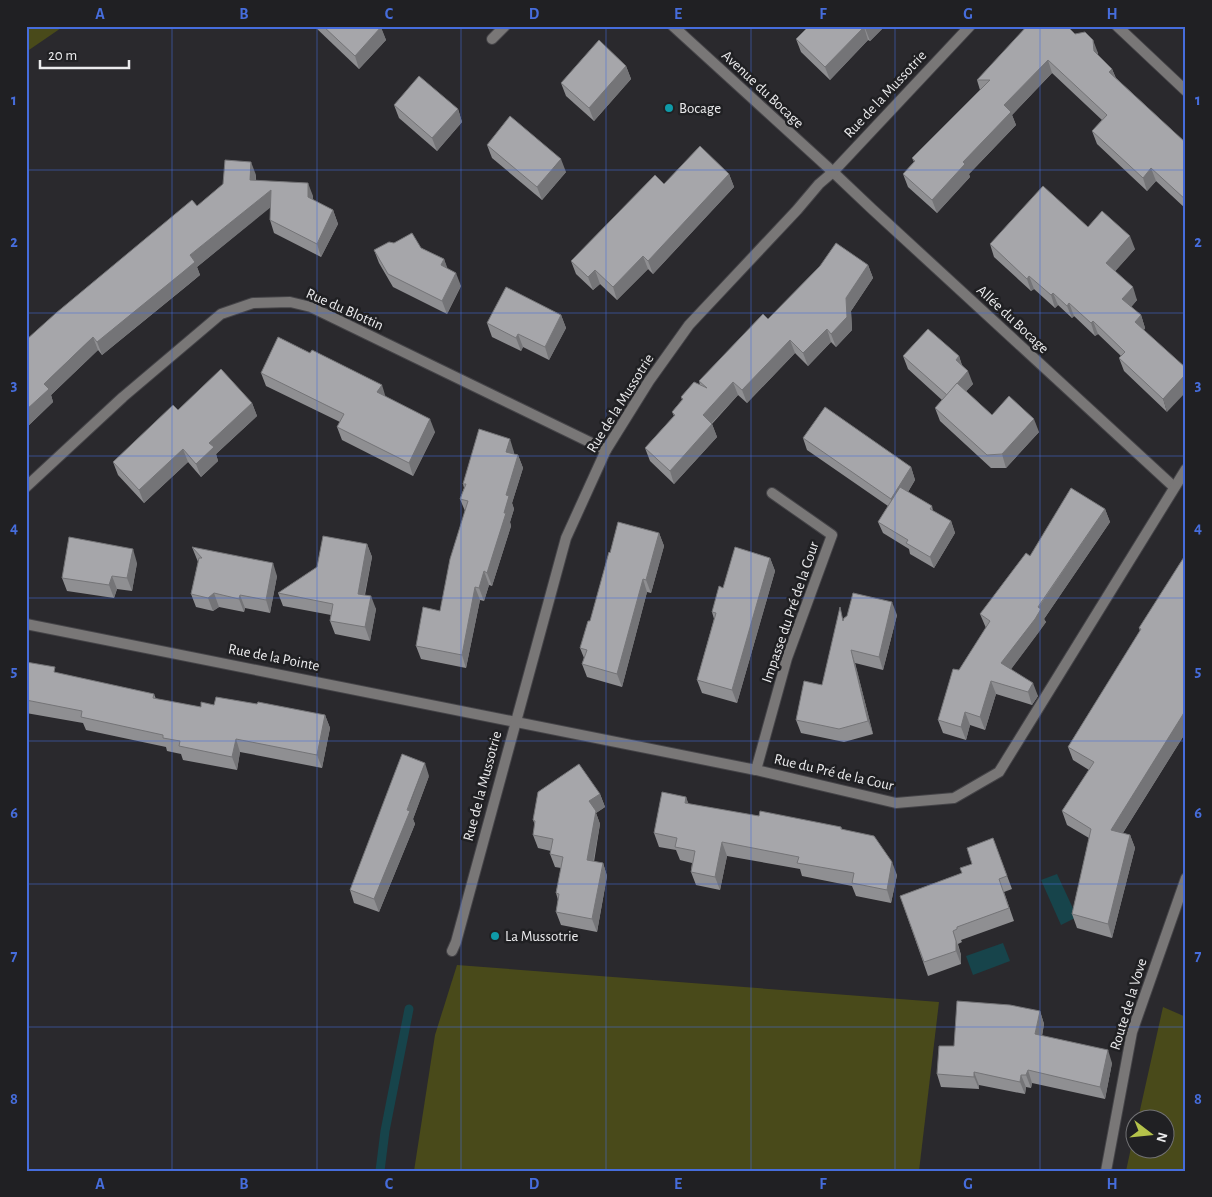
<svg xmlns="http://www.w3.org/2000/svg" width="1212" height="1197" font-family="'Alegreya Sans',sans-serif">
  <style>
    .green { fill: #494a1a }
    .water { fill: #17444b }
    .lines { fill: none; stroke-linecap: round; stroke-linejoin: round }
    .stream { stroke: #17444b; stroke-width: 9 }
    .street-casing { stroke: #454448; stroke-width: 12 }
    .street { stroke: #797777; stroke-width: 10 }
    .wall { fill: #8f8f92 }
    .shaded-wall { fill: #747477 }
    .building { fill: #a6a6aa; stroke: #747477 }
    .grid { fill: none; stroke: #466ddc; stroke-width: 1; stroke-opacity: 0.55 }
    .culture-dot { fill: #0f9aa8; stroke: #202023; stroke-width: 2 }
    .labels { text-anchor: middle; stroke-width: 5; stroke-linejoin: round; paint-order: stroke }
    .street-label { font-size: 15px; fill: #ebebed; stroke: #202023 }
    .poi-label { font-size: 15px; fill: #ebebed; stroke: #202023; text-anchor: start }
    .neatline { fill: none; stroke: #466ddc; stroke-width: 2 }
    .grid-label { font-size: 16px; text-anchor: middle; font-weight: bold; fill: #466ddc }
  </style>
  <rect width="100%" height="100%" fill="#2a292d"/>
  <g class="green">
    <path d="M26 26H64L26 52Z"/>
    <path d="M457 965 939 1002 919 1171H414L435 1035Z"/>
    <path d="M1163 1007 1186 1017V1171H1126L1134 1134V1150H1164V1120L1138 1119Z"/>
  </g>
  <g class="water">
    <path d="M1057 874 1077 917 1061 925 1041 880Z"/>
    <path d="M1003 943 1010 961 973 975 966 956Z"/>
  </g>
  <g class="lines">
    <path class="stream" d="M380 1171 385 1131 409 1009"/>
    <defs>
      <g id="street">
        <path d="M673 26 833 172 872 209 1174 487"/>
        <path d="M1117 26 1186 91"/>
        <path d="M492 39 505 26"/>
        <path d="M26 487 123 397 221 314 253 303 290 302 311 307 606 450"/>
        <path d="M26 624 756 770 896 803 954 798 999 772 1186 469"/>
        <path d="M756 770 787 658 832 535 772 493"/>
        <path d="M452 951 456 942 566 538 606 450 649 381 689 325 797 210 819 184 833 172 970 26"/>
        <path d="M1106 1171 1132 1032 1186 878"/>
      </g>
    </defs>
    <use href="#street" class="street-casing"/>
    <use href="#street" class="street"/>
  </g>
  <g class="wall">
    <path d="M314 26H380L386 40 359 69Z"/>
    <path d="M809 26H885L870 41 868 40 830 80 801 52 796 39Z"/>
    <path d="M1059 28 1075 34 1098 53V56L1112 69 1116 78 1186 143V209L1156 181 1147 191 1097 144 1092 131 1102 120 1052 73 1012 115 1016 125 969 174 970 177 937 213 908 187 903 174 914 162 912 158 980 90 977 80Z"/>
    <path d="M626 66 631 79 594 121 566 96 561 83Z"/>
    <path d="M394 105 458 109 462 122 437 151 399 118Z"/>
    <path d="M487 145 566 172 542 200 492 158Z"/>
    <path d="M729 174 734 187 653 274 648 269 617 300 600 284 593 290 576 274 571 261 664 184Z"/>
    <path d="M256 175V180L313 196V200L333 210 338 224 321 257 274 233 270 220V207L197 267 200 275 188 285 102 355 98 350 51 395 53 402 26 428 192 200 197 206Z"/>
    <path d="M1088 227 1135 249 1115 271 1137 300 1131 307 1141 315 1145 328 1144 330 1167 412 1124 371 1119 358 1121 356 1098 334 1095 336 1074 316 1072 318 1058 305 1055 308 1034 289 1031 291 994 257 990 244Z"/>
    <path d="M394 243 421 248 444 259 447 269 461 286 447 314 393 287 379 263 374 250Z"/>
    <path d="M868 265 873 278 851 311 852 330 836 347 831 342 808 366 795 353 747 403 738 395 712 424 717 437 674 484 650 461 645 448 674 416 672 412 682 400 681 397 700 385 699 381 768 319Z"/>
    <path d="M561 315 566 328 549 360 523 347 521 351 492 337 487 323Z"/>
    <path d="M903 356H959L962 365 973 384 966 391 992 415 1039 432 1006 468H991L940 421 935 408 942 400 908 369Z"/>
    <path d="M261 373 386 397 435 432 413 476 342 440 337 427 340 422 266 386Z"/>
    <path d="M252 403 257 416 216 454 218 461 201 477 188 462 144 503 118 475 113 462 178 410Z"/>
    <path d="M803 438 911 467 915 480 908 492 932 506 933 511 951 521 955 533 934 568 910 554 909 549 883 533 878 522 888 506 807 450Z"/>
    <path d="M514 452V454L518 455 523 468 512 503 514 509 510 522 511 526 492 586 489 585 484 601 480 600 466 668 421 659 416 646 440 611 465 511 460 499 464 488 463 484Z"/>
    <path d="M1105 509 1110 522 1044 619 1046 622 1011 669 1038 696 1032 705 996 694 985 730 970 725 966 740 943 733 938 720 959 670 986 628 980 614 1030 556Z"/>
    <path d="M659 533 664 546 651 593 647 592 622 687 587 677 582 664 584 658 580 648 590 621Z"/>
    <path d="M367 544 372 557 365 595 376 609 370 641 335 634 330 621 331 615 283 606 278 593Z"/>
    <path d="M192 547 277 576 270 613 245 608 244 612 219 607 213 611 196 607 191 594 198 562Z"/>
    <path d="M770 558 775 571 737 703 702 693 697 680 714 619 712 612 723 588Z"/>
    <path d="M1186 558V732L1123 833 1130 835 1135 848 1112 938 1077 928 1072 914 1089 838 1067 825 1062 811 1089 770 1073 760 1068 747 1140 631 1139 628Z"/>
    <path d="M137 563 132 591 117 589 114 598 67 591 62 578Z"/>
    <path d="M897 615 883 670 855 663 873 734 844 742 801 733 796 720 822 685 844 618Z"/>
    <path d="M26 662 57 673 154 694 156 699 201 707 214 705 257 704 325 715 330 728 322 768 240 752 237 770 183 760 181 754 167 751 166 747 86 730 83 723 26 713Z"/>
    <path d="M429 776 413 819 415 824 379 912 354 903 350 890Z"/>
    <path d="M600 794 605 807 596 813 600 824 594 862 603 863 607 876 597 932 561 925 556 912 558 900 556 893 561 868 555 867 550 854 551 851 538 848 533 835 535 825 533 820Z"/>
    <path d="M686 797 688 804 759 816 841 827 842 829 897 875 891 903 856 896 852 886 802 876 800 869 727 856 720 890 696 885 691 872 692 863 680 860 676 850 659 847 654 833Z"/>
    <path d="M993 838 1012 889 1004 892 1014 921 961 940 962 942 958 944 961 955V964L928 976 900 896 962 873 972 864Z"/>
    <path d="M1040 1011 1044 1024 1042 1036 1112 1063 1105 1099 1032 1083 1031 1088 1026 1087 1025 1094 979 1085V1089L941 1087 937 1074 954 1046Z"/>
  </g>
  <g class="shaded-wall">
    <path d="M867 26H885L870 41 865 28Z"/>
    <path d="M381 27 386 40 359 69 355 56Z"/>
    <path d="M864 27 868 40 830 80 825 67Z"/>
    <path d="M1093 40 1098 53 1099 64 1094 51Z"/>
    <path d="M1048 60 1052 73 1012 115 1016 125 969 174 970 177 937 213 932 200 963 162 1004 105Z"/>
    <path d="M626 66 631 79 594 121 589 108Z"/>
    <path d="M1112 69 1117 82 1109 72Z"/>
    <path d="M458 109 462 122 437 151 432 138Z"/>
    <path d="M561 159 566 172 542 200 537 187Z"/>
    <path d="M251 162 256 175 255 193 250 180Z"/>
    <path d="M1151 168 1156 181 1147 191 1143 178Z"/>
    <path d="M729 174 734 187 653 274 648 261Z"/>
    <path d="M308 183 313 196V210L308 197Z"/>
    <path d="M271 190 276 203 197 267 200 275 102 355 97 342 190 255Z"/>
    <path d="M333 210 338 224 321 257 317 244Z"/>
    <path d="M1130 236 1135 249 1111 276 1106 263Z"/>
    <path d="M643 256 648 269 617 300 613 287Z"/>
    <path d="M444 259 449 272 441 265Z"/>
    <path d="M868 265 873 278 851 311 852 330 836 347 831 334 846 298Z"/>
    <path d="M595 270 600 284 593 290 588 277Z"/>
    <path d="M456 273 461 286 447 314 442 301Z"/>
    <path d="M1029 276 1034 289 1031 291 1027 279Z"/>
    <path d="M1133 287 1137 300 1127 312 1122 299Z"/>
    <path d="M1053 293 1058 305 1055 308 1051 295Z"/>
    <path d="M1069 303 1074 316 1072 318 1067 306Z"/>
    <path d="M561 315 566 328 549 360 545 347Z"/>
    <path d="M1141 315 1145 328 1139 335 1135 322Z"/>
    <path d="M1093 321 1098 334 1095 336 1091 323Z"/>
    <path d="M827 329 831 342 808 366 803 353Z"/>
    <path d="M518 334 523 347 521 351 516 338Z"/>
    <path d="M93 337 98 350 51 395 53 402 26 428V410L44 384Z"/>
    <path d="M790 340 795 353 747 403 742 390Z"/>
    <path d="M959 356 963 370 956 360Z"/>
    <path d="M968 371 973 384 951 408 947 395Z"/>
    <path d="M1186 374V392L1167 412 1163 399Z"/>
    <path d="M733 382 738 395 707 428 703 415Z"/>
    <path d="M382 385 386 398 377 392Z"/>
    <path d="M252 403 257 416 216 454 218 461 201 477 196 464 209 443Z"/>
    <path d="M430 419 435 432 413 476 409 463Z"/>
    <path d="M1034 419 1039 432 1006 468 1002 454Z"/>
    <path d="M712 424 717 437 674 484 670 471Z"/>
    <path d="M510 439 514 452 511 465 506 452Z"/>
    <path d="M183 449 188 462 144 503 139 490Z"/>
    <path d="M518 455 523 468 512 503 514 509 510 522 511 526 492 586 487 573 504 513 506 495Z"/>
    <path d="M911 467 915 480 896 512 891 499Z"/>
    <path d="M1105 509 1110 522 1044 619 1046 622 1039 632 1006 676 1001 663Z"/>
    <path d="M951 521 955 533 934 568 930 557Z"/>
    <path d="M659 533 664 546 651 593 646 580Z"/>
    <path d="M367 544 372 557 362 607 358 594Z"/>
    <path d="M133 549 137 563 132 591 127 578Z"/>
    <path d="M770 558 775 571 737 703 732 690Z"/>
    <path d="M273 563 277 576 270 613 266 600Z"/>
    <path d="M484 571 489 585 484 601 479 588Z"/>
    <path d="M112 576 117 589 114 598 109 585Z"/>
    <path d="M643 579 647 592 622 687 617 674Z"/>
    <path d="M475 587 480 600 466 668 462 655Z"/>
    <path d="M214 593 219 607 213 611 208 598Z"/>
    <path d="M240 595 245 608 244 612 239 599Z"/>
    <path d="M371 596 376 609 370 641 365 627Z"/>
    <path d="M892 602 897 615 883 670 879 657Z"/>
    <path d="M851 650 855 663 873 734 868 721Z"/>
    <path d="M991 681 996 694 985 730 980 717Z"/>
    <path d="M1033 683 1038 696 1032 705 1028 692Z"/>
    <path d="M1186 709V732L1116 844 1111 830Z"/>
    <path d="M965 712 970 725 966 740 961 727Z"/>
    <path d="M325 715 330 728 322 768 317 755Z"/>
    <path d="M236 739 240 752 237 770 232 757Z"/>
    <path d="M425 763 429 776 413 819 415 824 379 912 374 899Z"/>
    <path d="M600 794 605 807 596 813 600 824 591 874 587 860 589 801Z"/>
    <path d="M686 797 691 810 685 803Z"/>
    <path d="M1130 835 1135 848 1112 938 1108 924Z"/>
    <path d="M722 842 727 856 720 890 715 877Z"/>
    <path d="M892 862 897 875 891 903 887 890Z"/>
    <path d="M603 863 607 876 597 932 592 919Z"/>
    <path d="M953 931 961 955V964L956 951Z"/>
    <path d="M1040 1011 1044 1024 1040 1047 1035 1034Z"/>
    <path d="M1108 1050 1112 1063 1105 1099 1100 1087Z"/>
    <path d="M1028 1070 1032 1083 1031 1088 1026 1075Z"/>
    <path d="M974 1072 979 1085V1089L974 1077Z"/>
    <path d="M1021 1075 1026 1087 1025 1094 1020 1082Z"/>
  </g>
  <g class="building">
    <path d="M323 26H380L381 27 355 56Z"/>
    <path d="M809 26H867L865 28 864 27 825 67 796 39Z"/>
    <path d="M1027 26H1057L1059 28 1061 26H1067L1075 34 1085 32 1093 40 1094 51 1112 69 1109 72 1186 143V200L1151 168 1143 178 1092 131 1107 115 1048 60 1004 105 1011 112 963 162 965 164 932 200 903 174 915 161 912 158 990 80H977Z"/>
    <path d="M599 40 626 66 589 108 561 83Z"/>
    <path d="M419 76 458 109 432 138 394 105Z"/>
    <path d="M510 116 561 159 537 187 487 145Z"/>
    <path d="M700 146 729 174 648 261 643 256 613 287 595 270 588 277 571 261 655 175 664 184Z"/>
    <path d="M225 160 251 162 250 180 308 183V197L333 210 317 244 270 220 271 190 190 255 195 262 183 272 97 342 93 337 44 384 49 389 26 410V340L56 313 192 200 197 206 223 184Z"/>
    <path d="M1043 186 1088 227 1102 211 1130 236 1106 263 1133 287 1122 299 1141 315 1135 322 1186 368V374L1163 399 1119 358 1125 352 1093 321 1091 323 1069 303 1067 306 1053 293 1051 295 1029 276 1027 279 990 244Z"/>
    <path d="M412 233 421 248 444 259 441 265 456 273 442 301 388 274 374 250 389 242 394 243Z"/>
    <path d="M836 243 868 265 846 298 847 317 831 334 827 329 803 353 790 340 742 390 733 382 703 415 712 424 670 471 645 448 675 415 672 412 683 399 681 397 694 382 707 388 699 381 763 314 768 319 820 266Z"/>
    <path d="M506 287 561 315 545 347 518 334 516 338 487 323Z"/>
    <path d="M928 329 959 356 956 360 968 371 947 395 903 356Z"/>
    <path d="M278 337 310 353 312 350 382 385 377 392 430 419 409 463 337 427 344 414 261 373Z"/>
    <path d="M221 369 252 403 209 443 214 447 196 464 183 449 139 490 113 462 173 405 178 410Z"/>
    <path d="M957 383 992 415 1009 396 1034 419 1002 454 987 455 935 408Z"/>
    <path d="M825 407 911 467 891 499 803 438Z"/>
    <path d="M479 429 510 439 506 452 518 455 506 495 509 496 504 513H506L487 573 484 571 479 588 475 587 462 655 416 646 423 607 440 611 450 559 468 501 460 499 466 484H463Z"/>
    <path d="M900 487 932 506 930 509 951 521 930 557 906 543 908 540 878 522Z"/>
    <path d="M1071 488 1105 509 1038 607 1041 609 1035 619 1001 663 1033 683 1028 692 991 681 980 717 965 712 961 727 938 720 953 669 959 670 990 621 980 614 1026 553 1030 556Z"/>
    <path d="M618 522 659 533 646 580 643 579 617 674 582 664 587 650 580 648 588 621H590L609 552 610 553Z"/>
    <path d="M323 536 367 544 358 594 371 596 365 627 330 621 333 604 278 593 317 567Z"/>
    <path d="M69 537 133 549 127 578 112 576 109 585 62 578Z"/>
    <path d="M192 547 273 563 266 600 240 595 239 599 214 593 208 598 191 594 199 558H202Z"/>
    <path d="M735 547 770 558 732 690 697 680 716 613 712 612 719 586 723 588Z"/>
    <path d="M1184 557 1186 558V701L1185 703H1186V709L1182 716 1111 830 1130 835 1108 924 1072 914 1091 829 1062 811 1094 762 1068 747 1141 629 1139 628Z"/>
    <path d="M853 593 892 602 879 657 851 650 868 721 839 729 796 720 804 681 822 685 840 607 843 621 844 618 847 616Z"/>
    <path d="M26 662 55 667 54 672 154 694 153 698 201 707V702L214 705 216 697 257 704 258 702 325 715 317 755 236 739 232 757 179 746 180 741 163 738V735L81 717 82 711 26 700Z"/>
    <path d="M402 754 425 763 407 810 410 811 374 899 350 890Z"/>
    <path d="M579 764 600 794 589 801 596 811 587 860 603 863 592 919 556 912 559 894 556 893 563 857 550 854 553 839 533 835 535 821 533 820 538 792Z"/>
    <path d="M662 792 686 797 685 803 759 816 760 811 841 827V829L874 836 892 862 887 890 852 883 854 873 797 863 799 857 722 842 715 877 691 872 695 851 675 847 677 838 654 833Z"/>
    <path d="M993 838 1007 876 999 879 1009 908 957 927V929L953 931 956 941V951L924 962 900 896 962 873 960 868 972 864 967 848Z"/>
    <path d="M957 1001 1010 1005 1040 1011 1035 1034 1108 1050 1100 1087 1028 1070 1026 1075H1021L1020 1082 974 1072V1077L937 1074 939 1046H954Z"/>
  </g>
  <path class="grid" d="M172 26V1171M317 26V1171M461 26V1171M606 26V1171M751 26V1171M895 26V1171M1040 26V1171M26 170H1186M26 313H1186M26 456H1186M26 598H1186M26 741H1186M26 884H1186M26 1027H1186"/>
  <g class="culture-dot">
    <circle cx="669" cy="108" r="5"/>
    <circle cx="495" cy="936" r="5"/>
  </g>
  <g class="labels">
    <g class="street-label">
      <text transform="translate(763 89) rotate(43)" y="5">Avenue du Bocage</text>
      <text transform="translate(885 94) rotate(-47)" y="5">Rue de la Mussotrie</text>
      <text transform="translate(345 309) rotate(24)" y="5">Rue du Blottin</text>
      <text transform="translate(1013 319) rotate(43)" y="5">Allée du Bocage</text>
      <text transform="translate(620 403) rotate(-58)" y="5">Rue de la Mussotrie</text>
      <text transform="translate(790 612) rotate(-71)" y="5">Impasse du Pré de la Cour</text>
      <text transform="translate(274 657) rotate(11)" y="5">Rue de la Pointe</text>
      <text transform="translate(834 772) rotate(13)" y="5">Rue du Pré de la Cour</text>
      <text transform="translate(482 786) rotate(-75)" y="5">Rue de la Mussotrie</text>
      <text transform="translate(1128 1004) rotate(-73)" y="5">Route de la Vove</text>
    </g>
    <g class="poi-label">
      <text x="679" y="113">Bocage</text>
      <text x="505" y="941">La Mussotrie</text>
    </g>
  </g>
  <rect width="1212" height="1197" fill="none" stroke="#202023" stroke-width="55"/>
  <g transform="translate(1150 1134) rotate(106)"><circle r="24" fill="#202023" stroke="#717174"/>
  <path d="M0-4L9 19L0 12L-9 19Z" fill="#b4c24a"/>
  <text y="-8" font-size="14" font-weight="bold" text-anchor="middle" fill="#ebebed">N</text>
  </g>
  <path d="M40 60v8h89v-8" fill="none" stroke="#ebebed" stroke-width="2.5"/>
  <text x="48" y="60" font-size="15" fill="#ebebed" stroke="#202023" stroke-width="4" paint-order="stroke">20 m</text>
  <rect x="28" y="28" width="1156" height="1142" class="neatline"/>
  <g class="grid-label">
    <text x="100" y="19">A</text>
    <text x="244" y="19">B</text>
    <text x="389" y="19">C</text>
    <text x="534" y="19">D</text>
    <text x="678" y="19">E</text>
    <text x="823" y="19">F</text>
    <text x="968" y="19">G</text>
    <text x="1112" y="19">H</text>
    <text x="14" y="105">1</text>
    <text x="1198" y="105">1</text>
    <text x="14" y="247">2</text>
    <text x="1198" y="247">2</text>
    <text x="14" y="390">3</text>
    <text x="1198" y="390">3</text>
    <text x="14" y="533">4</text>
    <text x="1198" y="533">4</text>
    <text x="14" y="676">5</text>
    <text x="1198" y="676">5</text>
    <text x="14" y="818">6</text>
    <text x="1198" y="818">6</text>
    <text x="14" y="961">7</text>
    <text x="1198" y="961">7</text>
    <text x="14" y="1104">8</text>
    <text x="1198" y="1104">8</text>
    <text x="100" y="1189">A</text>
    <text x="244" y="1189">B</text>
    <text x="389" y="1189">C</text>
    <text x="534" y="1189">D</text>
    <text x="678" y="1189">E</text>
    <text x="823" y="1189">F</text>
    <text x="968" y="1189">G</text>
    <text x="1112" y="1189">H</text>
  </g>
</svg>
